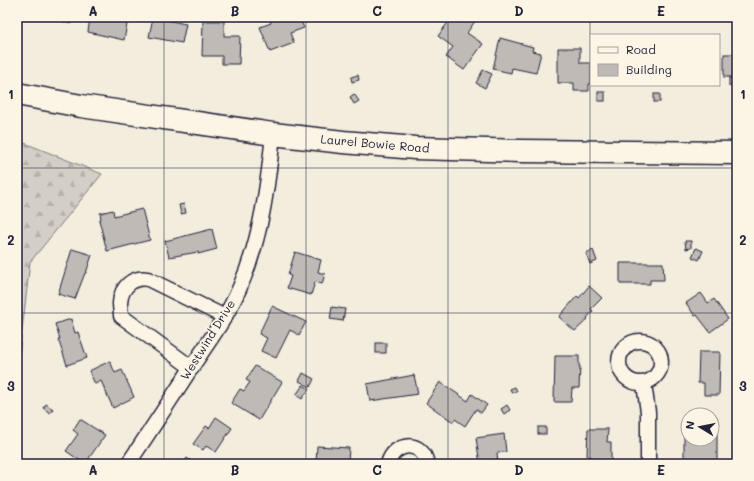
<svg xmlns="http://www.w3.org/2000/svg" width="754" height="481" font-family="Mali,sans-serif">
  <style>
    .forest { fill: url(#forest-firs); stroke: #7b7880 }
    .building { fill: #bfbab6; stroke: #22223b }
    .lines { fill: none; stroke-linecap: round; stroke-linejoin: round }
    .minor-casing { stroke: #22223b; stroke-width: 17 }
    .primary-casing { stroke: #22223b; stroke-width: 25 }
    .minor { stroke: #fcf5e5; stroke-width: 14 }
    .primary { stroke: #fcf5e5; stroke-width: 22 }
    .grid { fill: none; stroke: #22223b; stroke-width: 1; stroke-opacity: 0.55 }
    .labels { text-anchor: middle; stroke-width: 3.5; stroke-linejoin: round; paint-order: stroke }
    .street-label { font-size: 12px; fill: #22223b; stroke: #fcf5e5 }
    .neatline { fill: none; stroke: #22223b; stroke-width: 1.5 }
    .grid-label { font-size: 13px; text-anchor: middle; font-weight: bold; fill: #22223b }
  </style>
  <defs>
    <pattern id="forest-firs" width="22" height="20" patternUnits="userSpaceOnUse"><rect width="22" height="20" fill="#d4cfc6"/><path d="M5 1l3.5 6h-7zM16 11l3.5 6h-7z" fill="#b6b1ab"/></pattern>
  </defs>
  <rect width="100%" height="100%" fill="#f3edde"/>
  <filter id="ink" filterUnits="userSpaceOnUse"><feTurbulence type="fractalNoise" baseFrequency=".025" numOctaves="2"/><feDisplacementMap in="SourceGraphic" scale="8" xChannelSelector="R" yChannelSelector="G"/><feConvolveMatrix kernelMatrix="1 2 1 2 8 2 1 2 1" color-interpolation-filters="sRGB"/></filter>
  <g filter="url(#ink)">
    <path class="forest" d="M17 140 102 174 30 262 17 374Z"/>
    <g class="building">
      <path d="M49 17H74L71 24Z"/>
      <path d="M90 17H119L128 19 124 40 88 32Z"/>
      <path d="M153 17H161V19L186 24 182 43 149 37Z"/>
      <path d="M269 17H299L304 28 290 33 294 43 270 52 260 27 271 23Z"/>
      <path d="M452 17H470L475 21 467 33 483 44 464 70 446 57 453 47 438 36Z"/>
      <path d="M203 21H224V36H240L239 64H222V56H202Z"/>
      <path d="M500 38 533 47 532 51 541 53 536 73 512 68 511 73 493 69Z"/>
      <path d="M558 48H580V63H591V84H589V91H574V83H558Z"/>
      <rect x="724" y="54" width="13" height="23"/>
      <path d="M483 70 492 74 485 88 476 83Z"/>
      <path d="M358 75 359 80 352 82 351 77Z"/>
      <rect x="729" y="78" width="8" height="8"/>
      <rect x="598" y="92" width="7" height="9"/>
      <path d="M354 94 359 101 354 104 350 97Z"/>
      <rect x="654" y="94" width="6" height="8"/>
      <path d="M184 204 186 213 181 214 179 205Z"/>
      <path d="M142 209 150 240 107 251 99 220 101 219 100 213 113 210 114 216Z"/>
      <path d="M212 229 217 249 198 254V252L169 257 165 241Z"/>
      <path d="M685 241H691V248L686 249Z"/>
      <path d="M696 248 703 251 699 260 692 257Z"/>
      <path d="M72 249 92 255 86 273H85L75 299 58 294Z"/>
      <path d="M593 250 597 261 590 264 586 253Z"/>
      <path d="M295 252 321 260 318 272 325 274 322 284 315 282 311 295 287 288 291 276 288 275Z"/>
      <path d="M620 263H663L664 280H650V284H620Z"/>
      <path d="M589 286 602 298 591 309 593 311 587 318 588 319 575 331 559 317 577 296 579 298Z"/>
      <path d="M701 293 708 303 714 299 728 319 710 332 697 315 695 316 686 303Z"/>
      <path d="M272 306 306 322 299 335 290 330 276 358 261 351 267 338 259 334Z"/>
      <path d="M332 307 345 309 343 321 330 319Z"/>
      <path d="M71 319 75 333 78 332 87 358 67 365 58 339H60L55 324Z"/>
      <rect x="376" y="343" width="10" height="10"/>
      <path d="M699 352H720L719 395H704V383H698Z"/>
      <path d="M555 356H579V366H580L579 388H572L571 402H554Z"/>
      <path d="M110 361 115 373 122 370 134 397 113 408 101 381 95 384 89 371Z"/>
      <path d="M255 366 282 382 259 420 231 403 240 389 244 391 250 382 246 380Z"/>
      <path d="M303 373 314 379 310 387 299 381Z"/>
      <path d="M414 375 418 394 370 401 367 384Z"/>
      <path d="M440 382 468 401 472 394 487 405 481 413 476 409 465 426 455 419 453 422 426 403Z"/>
      <path d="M303 385 309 389 302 399 296 395Z"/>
      <path d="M515 387 517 391 512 393 510 389Z"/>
      <path d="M46 404 53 409 50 413 43 408Z"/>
      <path d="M507 405 510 410 504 414 501 409Z"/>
      <path d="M216 417 232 428 216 452 206 446 203 450 193 444 206 426 209 428Z"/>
      <path d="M712 417H717V462H684V418H688V439H712Z"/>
      <path d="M80 419 105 435 85 464 66 451 78 434 73 430Z"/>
      <rect x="538" y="427" width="8" height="7"/>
      <path d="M588 429H608L607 442H611V463L592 462V457L587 456Z"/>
      <path d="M504 434 506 452 497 453 498 464H480L476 438Z"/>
      <path d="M317 446 349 448 348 463H343V464H316Z"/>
      <path d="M187 458 195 464H183Z"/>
    </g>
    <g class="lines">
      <defs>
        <g id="minor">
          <circle cx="640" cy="362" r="21"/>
          <path d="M192 368 121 316C121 312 120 307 120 303 121 287 133 276 148 279L225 317"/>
          <path d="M644 384 648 412V464"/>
          <path d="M128 464C150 431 172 398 193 365 210 340 228 315 240 287 261 239 268 185 273 134"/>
          <path d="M388 464C394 441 423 440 427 464"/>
        </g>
        <path id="primary" d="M17 94 81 106 273 134 343 142 415 148 521 151 737 153"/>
      </defs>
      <use href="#minor" class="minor-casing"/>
      <use href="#primary" class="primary-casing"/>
      <use href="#minor" class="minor"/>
      <use href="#primary" class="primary"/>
    </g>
  </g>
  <path class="grid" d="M164 17V464M306 17V464M448 17V464M590 17V464M17 168H737M17 313H737"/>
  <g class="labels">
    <g class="street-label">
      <text transform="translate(375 144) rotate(5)" y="4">Laurel Bowie Road</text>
      <text transform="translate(208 340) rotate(-58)" y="4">Westwind Drive</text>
    </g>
  </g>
  <rect width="754" height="481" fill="none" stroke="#fcf5e5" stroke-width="44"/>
  <rect x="590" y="34" width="130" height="52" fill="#fcf5e5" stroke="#a5a1a1"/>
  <rect x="598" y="47" width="20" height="6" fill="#fcf5e5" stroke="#a5a1a1"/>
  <text x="626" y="54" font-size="12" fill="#22223b">Road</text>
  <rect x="598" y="64" width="20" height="12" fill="#bfbab6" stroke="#a5a1a1"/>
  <text x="626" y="74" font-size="12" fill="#22223b">Building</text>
  <g transform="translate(700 427) rotate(280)"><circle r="19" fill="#fcf5e5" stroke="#a5a1a1"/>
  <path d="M0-3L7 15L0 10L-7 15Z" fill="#22223b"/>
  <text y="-6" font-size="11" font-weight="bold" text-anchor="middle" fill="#22223b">N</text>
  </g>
  <rect x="22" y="22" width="710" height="437" class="neatline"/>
  <g class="grid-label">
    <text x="93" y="16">A</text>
    <text x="235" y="16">B</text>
    <text x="377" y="16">C</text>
    <text x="519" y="16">D</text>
    <text x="661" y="16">E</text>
    <text x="11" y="99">1</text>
    <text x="743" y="99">1</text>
    <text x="11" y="245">2</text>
    <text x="743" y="245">2</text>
    <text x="11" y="391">3</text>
    <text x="743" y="391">3</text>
    <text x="93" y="475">A</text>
    <text x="235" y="475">B</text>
    <text x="377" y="475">C</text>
    <text x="519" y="475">D</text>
    <text x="661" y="475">E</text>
  </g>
</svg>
